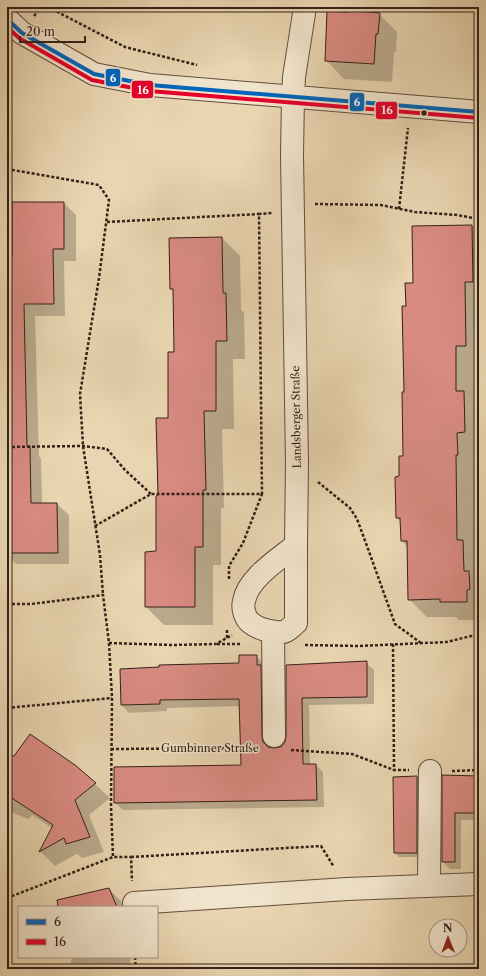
<svg xmlns="http://www.w3.org/2000/svg" width="486" height="976" font-family="'Libre Caslon Text',serif">
  <style>
    .shadow { fill: #0003 }
    .building { fill: #d98b82; stroke: #342018 }
    .lines { fill: none; stroke-linecap: round; stroke-linejoin: round }
    .minor-casing { stroke: #614d3e; stroke-width: 24 }
    .path { stroke: #342018; stroke-width: 2.5; stroke-dasharray: 3 2; stroke-linecap: butt }
    .minor { stroke: #f1e4cc; stroke-width: 22 }
    .bus-1-casing { stroke: #f1e4cc; stroke-width: 7 }
    .bus-2-casing { stroke: #f1e4cc; stroke-width: 7 }
    .bus-1 { stroke: #0065bd; stroke-width: 4 }
    .bus-2 { stroke: #e4002b; stroke-width: 4 }
    .bus-dot { fill: #342018; stroke: #f1e4cc; stroke-width: 1.5 }
    .labels { text-anchor: middle; stroke-width: 3; stroke-linejoin: round; paint-order: stroke }
    .street-label { font-size: 11px; fill: #342018; stroke: #f1e4cc }
    .line-badge { stroke: #f1e4cc; stroke-width: 1.5 }
    .badge-label { font-size: 11px; text-anchor: middle; font-weight: bold; fill: #fff }
  </style>
  <rect width="100%" height="100%" fill="#e9d5b1"/>
  <filter id="stains"><feTurbulence type="fractalNoise" baseFrequency=".005" numOctaves="4"/><feColorMatrix values="0 0 0 0 .2 0 0 0 0 .09 0 0 0 0 .02 0 0 0 .5 -.17"/></filter>
  <radialGradient id="worn" r=".72"><stop offset=".6" stop-color="#630" stop-opacity="0"/><stop offset="1" stop-color="#630" stop-opacity=".3"/></radialGradient>
  <g class="shadow">
    <path d="M476 7H479V23L476 20Z"/>
    <path d="M379 14 397 32 396 52H394L392 82 344 79 326 60Z"/>
    <path d="M64 203 76 215V261H64L65 316H35L39 456 41 459 42 504H57L69 515V564H16L7 555V258H13Z"/>
    <path d="M472 226 479 233V364H474V402L479 407V450H475L476 473H474L475 553 479 557V620H459L456 617H427L409 599 408 547 402 541 401 522 397 518 404 457 407 307 414 284Z"/>
    <path d="M222 238 240 256 241 310 244 312 245 359H233L234 429H222L224 508H221V565H213V625H164L146 607 157 552 159 496 175 353 174 291 171 289Z"/>
    <path d="M256 656 264 664 270 748H280L286 743 287 736V666L366 663 374 670V704L309 705 310 765H316L323 772 324 807 123 810 115 803 242 766 241 706 167 708V711L129 713 122 705 121 670 240 664Z"/>
    <path d="M7 756 75 765 95 784 110 798 89 815 104 852 82 858 77 854 55 866 41 852 52 828 32 815 29 819 7 811Z"/>
    <path d="M443 776 479 777V820H461V869H450L443 862Z"/>
    <path d="M417 777 421 781 420 857H399L395 853 394 778Z"/>
    <path d="M109 889 121 901 123 907H77Z"/>
    <path d="M72 957H131L129 969H69Z"/>
  </g>
  <g class="building">
    <path d="M348 10 380 13 378 34H376L374 64 325 61 327 11 348 12Z"/>
    <path d="M12 202H64V249H53L54 304H24L27 446H30L31 503H57L58 553H7V257H12Z"/>
    <path d="M472 225 473 282H465L466 346H456V391H464L465 432 457 433 458 455H456L457 540H463L464 571H469L470 589 467 590V602H440V599L408 600 407 541H401L400 518H396L395 477 399 476V456H403L402 392H404L402 306H406L405 283H413L412 226Z"/>
    <path d="M222 237 223 293H226L227 341H216V411H204L206 490H203V547H195V607H145V552L156 551V496L158 495 156 418H168V352H174L173 289H170L169 238Z"/>
    <path d="M239 655H257V665H261L262 737 263 742 268 747 274 748 281 747 285 742 286 736V665L367 661V697L302 698 303 764H316L317 800 114 803V767L241 765 239 699 160 700V704L121 705 120 669 159 667V665L239 663Z"/>
    <path d="M30 734 75 765 96 783 75 800 90 837 66 844 64 838 39 852 53 825 7 795V755L14 756Z"/>
    <path d="M442 775 479 776V813H455V862H442Z"/>
    <path d="M417 776V853H394L393 777Z"/>
    <path d="M109 888 117 907H58L57 900Z"/>
  </g>
  <g class="lines">
    <defs>
      <g id="minor">
        <path d="M7 19 22 33 94 74 150 85 479 112"/>
        <path d="M296 545V623C293 625 290 629 286 631 279 635 258 629 251 623 245 619 242 608 244 601 248 578 279 559 296 545L297 462 292 155 293 96 294 77 305 7"/>
        <path d="M273 632 274 736"/>
        <path d="M429 885 430 771"/>
        <path d="M134 903 347 889 479 884"/>
      </g>
    </defs>
    <use href="#minor" class="minor-casing"/>
    <g class="path">
      <path d="M48 7 125 47 197 65"/>
      <path d="M34 16 41 7"/>
      <path d="M7 169 99 185 109 200 99 278 80 394 83 446 100 555 103 595"/>
      <path d="M315 204 381 205 415 212 457 215 479 219"/>
      <path d="M399 209 408 128"/>
      <path d="M107 222 259 214"/>
      <path d="M7 447 83 446 107 449 125 470 151 494"/>
      <path d="M318 482 350 508 357 519 367 546 395 624 421 643"/>
      <path d="M95 526 151 494H262L259 214 272 213"/>
      <path d="M229 579V566L243 543 262 494"/>
      <path d="M7 604H31L103 595 109 643 112 698 111 806 113 857"/>
      <path d="M227 638V630"/>
      <path d="M109 643 172 645 216 644 232 635"/>
      <path d="M217 644H242"/>
      <path d="M393 644 394 770"/>
      <path d="M305 645 359 646 447 642 479 634"/>
      <path d="M7 708 112 698"/>
      <path d="M111 749 257 748"/>
      <path d="M291 750 352 754 394 770H409"/>
      <path d="M452 771 479 770"/>
      <path d="M131 857 321 846 334 867"/>
      <path d="M7 898 113 857H131L132 881"/>
      <path d="M135 957 136 969"/>
      <path d="M162 969 174 968V969"/>
    </g>
    <use href="#minor" class="minor"/>
    <defs>
      <path id="bus-1" d="M7 19 22 33 94 74 150 85 479 112"/>
      <path id="bus-2" d="M7 27 19 38 92 80 149 91 479 118"/>
    </defs>
    <use href="#bus-1" class="bus-1-casing"/>
    <use href="#bus-2" class="bus-2-casing"/>
    <use href="#bus-1" class="bus-1"/>
    <use href="#bus-2" class="bus-2"/>
  </g>
  <circle class="bus-dot" cx="424" cy="113" r="3.5"/>
  <g class="labels">
    <g class="street-label">
      <text transform="translate(296 417) rotate(-91)" y="4">Landsberger Straße</text>
      <text x="210" y="752">Gumbinner Straße</text>
    </g>
  </g>
  <g class="line-badge">
    <rect x="105" y="68" width="16" height="19" rx="4" fill="#0065bd"/>
    <rect x="131" y="80" width="23" height="19" rx="4" fill="#e4002b"/>
    <rect x="349" y="92" width="16" height="20" rx="4" fill="#0065bd"/>
    <rect x="375" y="101" width="23" height="19" rx="4" fill="#e4002b"/>
  </g>
  <g class="badge-label">
    <text x="113" y="82">6</text>
    <text x="143" y="94">16</text>
    <text x="357" y="106">6</text>
    <text x="387" y="114">16</text>
  </g>
  <rect width="486" height="976" fill="none" stroke="#e9d5b1" stroke-width="24"/>
  <rect x="8" y="8" width="470" height="960" fill="none" stroke="#342018" stroke-width="2"/>
  <rect x="12" y="12" width="462" height="952" fill="none" stroke="#342018"/>
  <rect x="18" y="906" width="140" height="52" fill="#f1e4cc" stroke="#a59684"/>
  <rect x="26" y="919" width="20" height="6" fill="#0065bd" stroke="#a59684"/>
  <text x="54" y="926" font-size="12" fill="#342018">6</text>
  <rect x="26" y="939" width="20" height="6" fill="#e4002b" stroke="#a59684"/>
  <text x="54" y="946" font-size="12" fill="#342018">16</text>
  <g transform="translate(448 938) rotate(359)"><circle r="19" fill="#f1e4cc" stroke="#a59684"/>
  <path d="M0-3L7 15L0 10L-7 15Z" fill="#8f2418"/>
  <text y="-6" font-size="11" font-weight="bold" text-anchor="middle" fill="#342018">N</text>
  </g>
  <path d="M20 36v6h65v-6" fill="none" stroke="#342018" stroke-width="2"/>
  <text x="26" y="36" font-size="12" fill="#342018" stroke="#f1e4cc" stroke-width="3" paint-order="stroke">20 m</text>
  <rect width="100%" height="100%" filter="url(#stains)"/>
  <rect width="100%" height="100%" fill="url(#worn)"/>
</svg>
